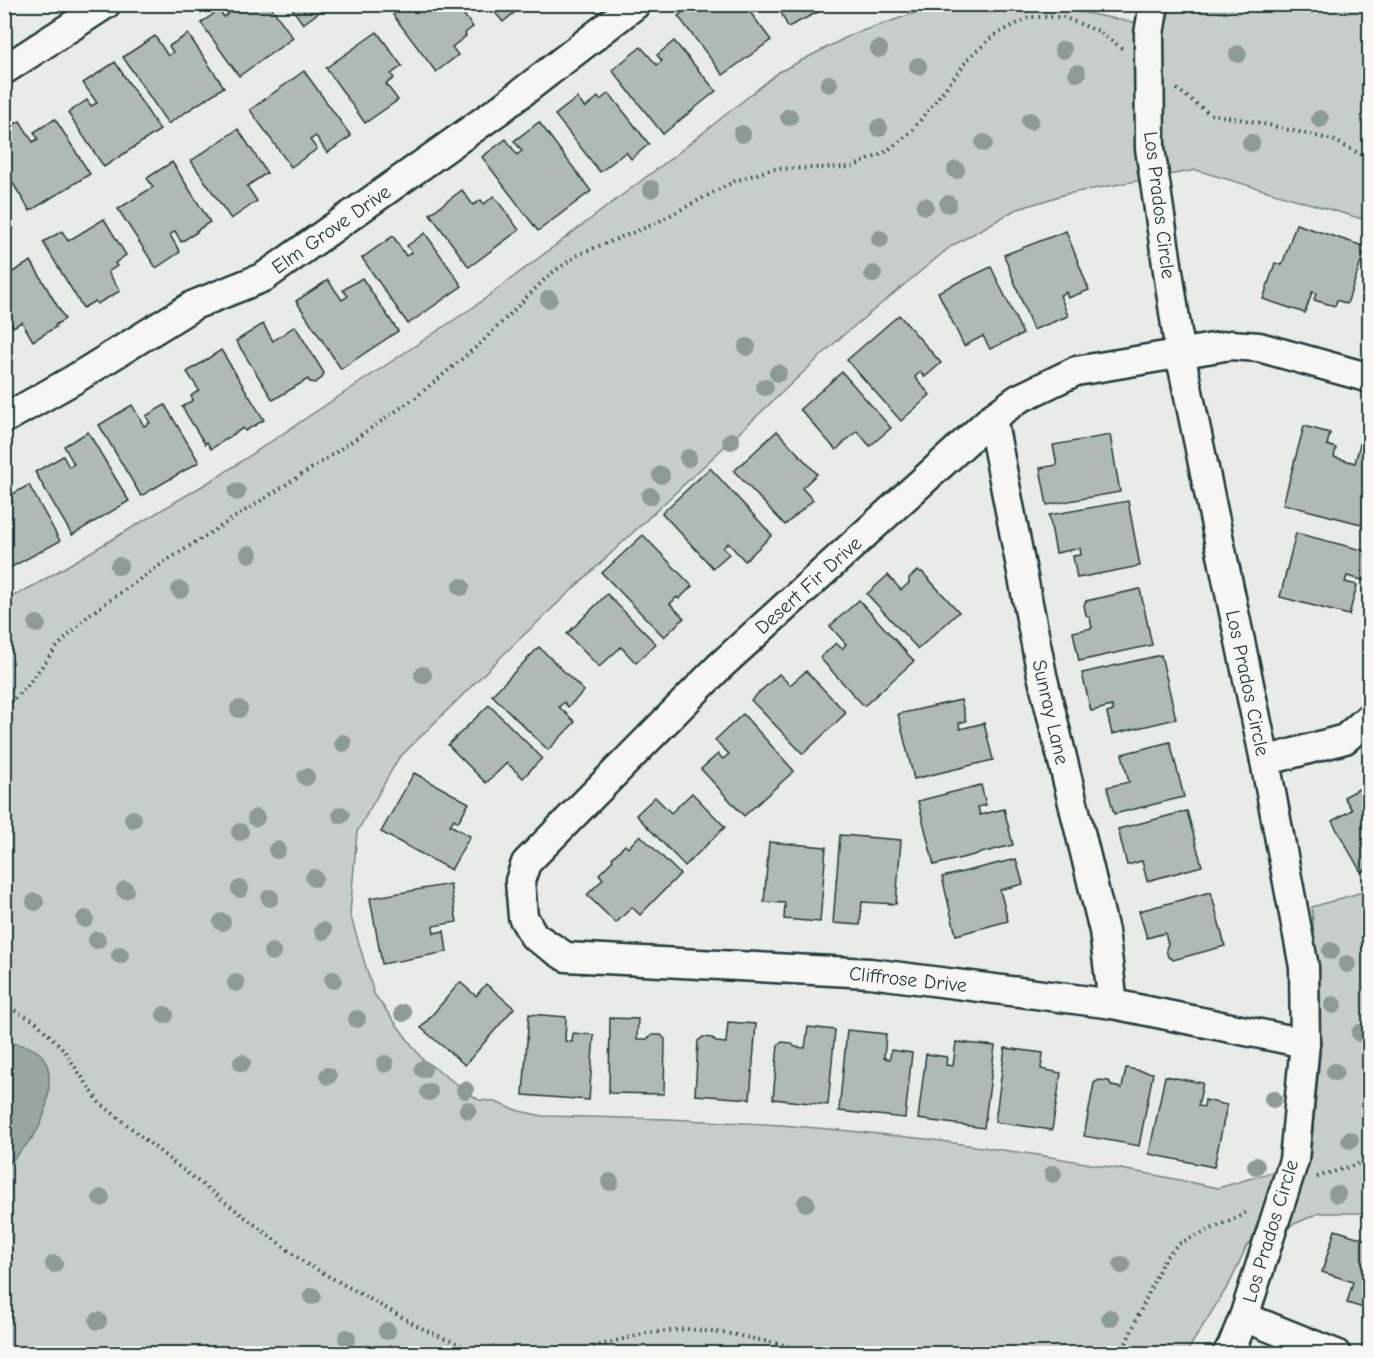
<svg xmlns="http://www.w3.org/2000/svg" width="1374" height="1358" font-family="'Comic Neue',sans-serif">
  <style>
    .green { fill: #c7cec9; stroke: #73867e; stroke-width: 1.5 }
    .water { fill: #99a6a0; stroke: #687c75; stroke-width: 1.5 }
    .building { fill: #b0bab5; stroke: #1f3d34; stroke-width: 1.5 }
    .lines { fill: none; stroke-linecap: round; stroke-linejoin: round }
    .street-casing { stroke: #1f3d34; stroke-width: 33 }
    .path { stroke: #1f3d34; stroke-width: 4; stroke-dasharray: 1.5 4.5; stroke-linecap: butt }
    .street { stroke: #f6f6f2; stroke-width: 28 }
    .tree { fill: #8d9b95 }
    .labels { text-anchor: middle; stroke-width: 5; stroke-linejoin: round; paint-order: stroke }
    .street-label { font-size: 20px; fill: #1f3d34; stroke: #f6f6f2 }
  </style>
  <rect width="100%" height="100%" fill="#e9ebe7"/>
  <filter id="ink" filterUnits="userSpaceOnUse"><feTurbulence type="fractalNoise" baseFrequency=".0167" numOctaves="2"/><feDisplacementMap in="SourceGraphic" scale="12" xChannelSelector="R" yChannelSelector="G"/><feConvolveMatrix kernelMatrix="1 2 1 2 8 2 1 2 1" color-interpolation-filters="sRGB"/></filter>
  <g filter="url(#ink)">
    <path class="green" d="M970 5H1028L1059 8 1164 28 1169 5H1369V221L1196 170 1066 194 1015 210 950 247 841 337 508 650 398 759 357 832 350 914 374 994 422 1059 479 1100 492 1101 519 1111 543 1116 669 1119 781 1125 840 1130 926 1139 1045 1156 1155 1175 1218 1188 1310 1161 1320 1055 1312 907 1369 890V1213H1319L1247 1245 1231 1281 1186 1353 5 1354V600L35 585 219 476 475 306 674 156 779 72 853 34 915 13Z"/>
    <path class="water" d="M5 1043C17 1043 35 1046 43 1057 55 1073 47 1113 38 1129 30 1143 16 1156 5 1168Z"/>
    <g class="building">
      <path d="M223 4H269L293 38 239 76 201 23 219 10 224 17 229 13Z"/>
      <path d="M289 4H330L303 24Z"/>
      <path d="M408 4H456L473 27 465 33 466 36 452 47 458 55 436 72 393 15Z"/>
      <path d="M488 4H525L503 22Z"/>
      <path d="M694 4H718L719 6 721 4H744L771 40 723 75 678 16Z"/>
      <path d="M777 4H834L788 27Z"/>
      <path d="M377 32 402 66 391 74 394 78 386 84 398 100 365 123 326 68Z"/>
      <path d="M188 34 224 87 168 124 123 57 155 36 168 56 173 52 169 46Z"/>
      <path d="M674 41 716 91 663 134 612 70 641 47 657 65 662 61 657 55Z"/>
      <path d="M115 62 160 130 104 167 68 113 87 100 91 106 97 103 83 83Z"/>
      <path d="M304 71 351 136 327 153 316 136 310 140 317 149 291 167 250 110Z"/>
      <path d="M609 93 649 144 631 159 626 152 600 172 555 115 577 98 585 108 598 97 600 100Z"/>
      <path d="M55 119 90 174 30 211 4 169V130L20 121 33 142 38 139 34 132Z"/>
      <path d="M539 122 591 191 538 231 482 157 506 139 517 155 522 151 514 141Z"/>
      <path d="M238 129 267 173 247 186 257 201 231 219 191 161Z"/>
      <path d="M172 162 210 222 196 231 197 232 181 242 175 231 170 235 180 252 156 268 118 209 153 187 147 178Z"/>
      <path d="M462 190 473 205 481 200 484 204 494 196 519 230 469 267 430 214Z"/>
      <path d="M4 207 11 221 4 224Z"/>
      <path d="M104 219 126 255 115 263 117 266 108 272 120 291 97 304 95 301 83 308 43 242 62 231 68 241Z"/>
      <path d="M1296 224 1366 247 1347 304 1337 300 1335 306 1314 300 1316 293 1312 292 1305 313 1263 299 1275 263 1282 265Z"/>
      <path d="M1066 231 1089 290 1068 298 1066 292 1060 295 1068 316 1033 330 1004 255Z"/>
      <path d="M425 233 462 286 408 324 362 258 393 236 406 256 412 252 407 246Z"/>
      <path d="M31 261 65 319 55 325 56 327 33 341 22 322 13 327 11 323 4 327V277Z"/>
      <path d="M991 267 1023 334 990 349 983 336 964 346 938 292Z"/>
      <path d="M362 278 398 331 341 369 296 301 328 280 342 300 348 296 343 290Z"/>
      <path d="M899 315 941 363 925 377 920 372 915 377 930 395 901 421 847 360Z"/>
      <path d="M263 324 273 341 295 326 324 373 322 378 315 383 310 382 308 379 273 400 236 341Z"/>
      <path d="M221 350 264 420 245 431 243 428 211 449 207 442 205 444 182 407 193 400 191 396 199 390 187 372Z"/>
      <path d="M842 372 891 428 870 446 857 431 836 450 800 409Z"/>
      <path d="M132 405 144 426 150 423 146 416 165 405 199 462 141 496 99 425Z"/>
      <path d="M1304 426 1330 433 1327 445 1336 448 1334 457 1355 463 1361 440 1370 442V508L1365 525 1283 504Z"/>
      <path d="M777 431 817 474 802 488 813 500 785 525 734 471Z"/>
      <path d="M88 432 129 501 72 535 35 472 63 456 69 467 74 464 64 446Z"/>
      <path d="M1110 435 1120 492 1047 505 1040 468 1057 465 1053 445Z"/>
      <path d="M710 468 772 535 745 561 728 543 723 548 729 554 713 568 662 513Z"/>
      <path d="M29 485 60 541 4 571V501L7 505 13 502 9 496Z"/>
      <path d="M1128 501 1140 566 1077 578 1073 556 1081 555 1080 548 1056 553 1049 515Z"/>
      <path d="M1296 533 1370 552V566L1366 581 1347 576 1345 582 1357 585 1349 615 1280 597Z"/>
      <path d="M643 535 692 586 679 599 677 597 670 604 684 618 664 637 602 573Z"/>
      <path d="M917 571 922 572 959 612 918 649 867 594 888 575 901 590 909 583V578Z"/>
      <path d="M1140 589 1152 645 1079 661 1073 632 1092 628 1090 618 1086 615 1084 605 1086 601Z"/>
      <path d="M607 594 656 644 636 663 621 647 599 667 567 634Z"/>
      <path d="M859 600 914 661 864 706 820 658 836 643 842 649 846 644 830 626Z"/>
      <path d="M539 647 584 691 568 707 564 702 559 707 575 722 548 750 492 695Z"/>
      <path d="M1161 655 1176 719 1112 734 1107 713 1113 711 1112 706 1091 711 1082 673Z"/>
      <path d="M806 671 846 713 803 754 751 700 779 674 790 685Z"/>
      <path d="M961 700 966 721 959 723 960 729 984 723 993 760 914 779 898 714Z"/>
      <path d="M489 705 542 758 523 778 507 763 486 783 448 745Z"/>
      <path d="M743 714 794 771 744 816 701 769 718 754 723 759 729 754 715 740Z"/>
      <path d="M1170 742 1184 797 1114 814 1107 787 1129 782 1122 754Z"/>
      <path d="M414 773 469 803 458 822 454 819 450 825 470 836 451 870 381 832Z"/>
      <path d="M1370 783V867L1361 872 1332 821 1352 810 1344 797Z"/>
      <path d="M981 785 986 805 978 807 980 815 1004 809 1013 845 934 865 918 801Z"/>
      <path d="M692 793 725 827 685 866 636 815 655 797 671 813Z"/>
      <path d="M1187 811 1202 866 1147 881 1142 861 1127 865 1118 829Z"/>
      <path d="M640 835 680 874 640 915 632 907 616 923 587 895 603 879 599 874 613 860 612 858 625 845 628 848Z"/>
      <path d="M840 835 901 840 896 904 862 902 860 925 833 923Z"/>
      <path d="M769 842 826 847 820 922 784 919 785 903 764 902Z"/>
      <path d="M1016 859 1023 884 1000 890 1008 921 956 935 942 877Z"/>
      <path d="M450 884 457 922 433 926 434 933 444 931 447 952 382 964 370 898Z"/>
      <path d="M1211 892 1225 946 1173 960 1168 957 1166 949 1168 944 1165 933 1147 938 1139 911Z"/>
      <path d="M460 982 476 996 486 984 514 1008 465 1065 421 1028Z"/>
      <path d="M529 1014 566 1017 565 1041 572 1042 573 1033 594 1035 589 1100 523 1095Z"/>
      <path d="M610 1018 638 1019 637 1039H647L652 1035H661L665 1039 664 1094 609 1093Z"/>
      <path d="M728 1022 756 1024 750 1099 695 1095 698 1041 703 1037 712 1038 716 1042 726 1043Z"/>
      <path d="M808 1027 835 1030 828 1105 773 1099 778 1045 782 1042 791 1043 795 1047 805 1048Z"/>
      <path d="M847 1030 886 1034 884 1058 890 1059 891 1050 912 1053 905 1118 839 1111Z"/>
      <path d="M956 1042 995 1046 984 1128 918 1119 926 1054 947 1057 946 1065 953 1066Z"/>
      <path d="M1005 1048 1043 1053 1041 1069 1061 1073 1052 1130 995 1122Z"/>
      <path d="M1126 1068 1153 1073 1139 1146 1084 1136 1094 1083 1099 1080 1109 1081 1112 1086 1122 1088Z"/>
      <path d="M1165 1076 1203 1083 1198 1106 1204 1107 1205 1100 1227 1105 1214 1167 1149 1154Z"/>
      <path d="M1335 1230 1370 1241V1310L1347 1303 1353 1282 1322 1272Z"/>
    </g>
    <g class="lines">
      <defs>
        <g id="street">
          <path d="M1154 4 1149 34 1150 148 1180 353 1265 761 1304 967 1305 1043 1294 1160 1244 1317 1232 1347 1227 1354"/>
          <path d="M4 70 106 4"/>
          <path d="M992 418 1042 675 1104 931 1113 1004"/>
          <path d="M4 419 73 380 194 305 264 277 502 108 636 4"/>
          <path d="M1265 761 1345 739 1370 717"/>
          <path d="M1305 1043 1113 1004 870 973 566 957 534 936 523 917 520 881 526 863 719 667 992 418 1018 399 1076 371 1231 345 1259 347 1370 378"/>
          <path d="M1244 1317 1336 1354"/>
        </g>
      </defs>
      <use href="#street" class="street-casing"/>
      <g class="path">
        <path d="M1177 89 1210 114 1251 121 1333 140 1370 159"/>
        <path d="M4 704 11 702 27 686 55 649 90 614 166 561 317 465 415 398 481 343 549 275 579 254 652 225 735 181 772 169 852 167 884 153 910 133 971 56 995 35 1030 17H1063L1098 31 1123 49"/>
        <path d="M4 1005 35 1021 63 1049 99 1102 174 1163 305 1263 425 1330 470 1349 492 1354"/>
        <path d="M1317 1177 1355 1165 1370 1158"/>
        <path d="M564 1354 647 1333 687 1329 731 1334 784 1345 811 1354"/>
        <path d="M1121 1354 1164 1259 1178 1244 1240 1216 1249 1210"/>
      </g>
      <use href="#street" class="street"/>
    </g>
    <g class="tree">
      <circle cx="879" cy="49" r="9"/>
      <circle cx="1063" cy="50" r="9"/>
      <circle cx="1238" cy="54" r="9"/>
      <circle cx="918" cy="66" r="9"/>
      <circle cx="1077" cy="73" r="9"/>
      <circle cx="829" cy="84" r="9"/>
      <circle cx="789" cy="117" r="9"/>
      <circle cx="1320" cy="119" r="9"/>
      <circle cx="1030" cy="121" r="9"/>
      <circle cx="879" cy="128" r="9"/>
      <circle cx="742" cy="134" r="9"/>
      <circle cx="984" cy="143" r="9"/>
      <circle cx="1251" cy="143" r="9"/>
      <circle cx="956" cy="170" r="9"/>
      <circle cx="651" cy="189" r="9"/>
      <circle cx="948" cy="204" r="9"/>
      <circle cx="925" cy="206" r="9"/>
      <circle cx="880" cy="239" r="9"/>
      <circle cx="873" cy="274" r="9"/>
      <circle cx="549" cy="299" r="9"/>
      <circle cx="747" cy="347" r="9"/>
      <circle cx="778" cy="373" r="9"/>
      <circle cx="765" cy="387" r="9"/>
      <circle cx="731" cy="441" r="9"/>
      <circle cx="688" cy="458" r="9"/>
      <circle cx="661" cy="475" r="9"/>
      <circle cx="237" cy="492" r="9"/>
      <circle cx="650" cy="496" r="9"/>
      <circle cx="249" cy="554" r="9"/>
      <circle cx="119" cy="566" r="9"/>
      <circle cx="461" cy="587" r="9"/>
      <circle cx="180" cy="590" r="9"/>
      <circle cx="37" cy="624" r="9"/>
      <circle cx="423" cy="675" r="9"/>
      <circle cx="239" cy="709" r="9"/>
      <circle cx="343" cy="743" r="9"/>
      <circle cx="306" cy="777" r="9"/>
      <circle cx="341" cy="815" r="9"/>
      <circle cx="256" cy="818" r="9"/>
      <circle cx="133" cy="819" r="9"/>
      <circle cx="240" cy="832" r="9"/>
      <circle cx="277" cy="850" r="9"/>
      <circle cx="314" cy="878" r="9"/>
      <circle cx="240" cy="889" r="9"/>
      <circle cx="125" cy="890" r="9"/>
      <circle cx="270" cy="898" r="9"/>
      <circle cx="35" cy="902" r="9"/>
      <circle cx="85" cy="919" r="9"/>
      <circle cx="222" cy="922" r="9"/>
      <circle cx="323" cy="931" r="9"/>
      <circle cx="97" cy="940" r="9"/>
      <circle cx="1331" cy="951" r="9"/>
      <circle cx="272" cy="952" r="9"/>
      <circle cx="120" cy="955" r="9"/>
      <circle cx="1347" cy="964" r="9"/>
      <circle cx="333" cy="980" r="9"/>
      <circle cx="236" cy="983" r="9"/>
      <circle cx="1333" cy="1005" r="9"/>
      <circle cx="403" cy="1013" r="9"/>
      <circle cx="165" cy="1015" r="9"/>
      <circle cx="357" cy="1019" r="9"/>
      <circle cx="1360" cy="1033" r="9"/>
      <circle cx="242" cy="1063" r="9"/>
      <circle cx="385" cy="1064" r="9"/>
      <circle cx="423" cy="1069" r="9"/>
      <circle cx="1335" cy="1072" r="9"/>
      <circle cx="328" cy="1076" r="9"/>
      <circle cx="465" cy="1090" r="9"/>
      <circle cx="429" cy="1092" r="9"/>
      <circle cx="1273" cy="1099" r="9"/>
      <circle cx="468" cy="1110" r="9"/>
      <circle cx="1350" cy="1140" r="9"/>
      <circle cx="1256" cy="1166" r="9"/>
      <circle cx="1053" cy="1174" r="9"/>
      <circle cx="610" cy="1182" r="9"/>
      <circle cx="1337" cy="1194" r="9"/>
      <circle cx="101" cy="1198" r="9"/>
      <circle cx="806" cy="1203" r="9"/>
      <circle cx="54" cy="1264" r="9"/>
      <circle cx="1122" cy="1265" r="9"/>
      <circle cx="312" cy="1296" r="9"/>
      <circle cx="1110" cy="1318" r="9"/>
      <circle cx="98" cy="1321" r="9"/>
      <circle cx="387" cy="1331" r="9"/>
      <circle cx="347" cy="1338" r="9"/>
    </g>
  </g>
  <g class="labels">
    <g class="street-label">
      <text transform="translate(1160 205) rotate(83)" y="7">Los Prados Circle</text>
      <text transform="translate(331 229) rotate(-35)" y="7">Elm Grove Drive</text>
      <text transform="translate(808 585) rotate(-42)" y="7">Desert Fir Drive</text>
      <text transform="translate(1248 683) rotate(78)" y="7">Los Prados Circle</text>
      <text transform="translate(1051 712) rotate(77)" y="7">Sunray Lane</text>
      <text transform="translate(908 979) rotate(6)" y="7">Cliffrose Drive</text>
      <text transform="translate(1270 1231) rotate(-73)" y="7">Los Prados Circle</text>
    </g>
  </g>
  <rect width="1374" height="1358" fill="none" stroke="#f6f6f2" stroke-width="24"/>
  <rect x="12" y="12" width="1350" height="1334" fill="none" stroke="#1f3d34" stroke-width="2" filter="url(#ink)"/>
</svg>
